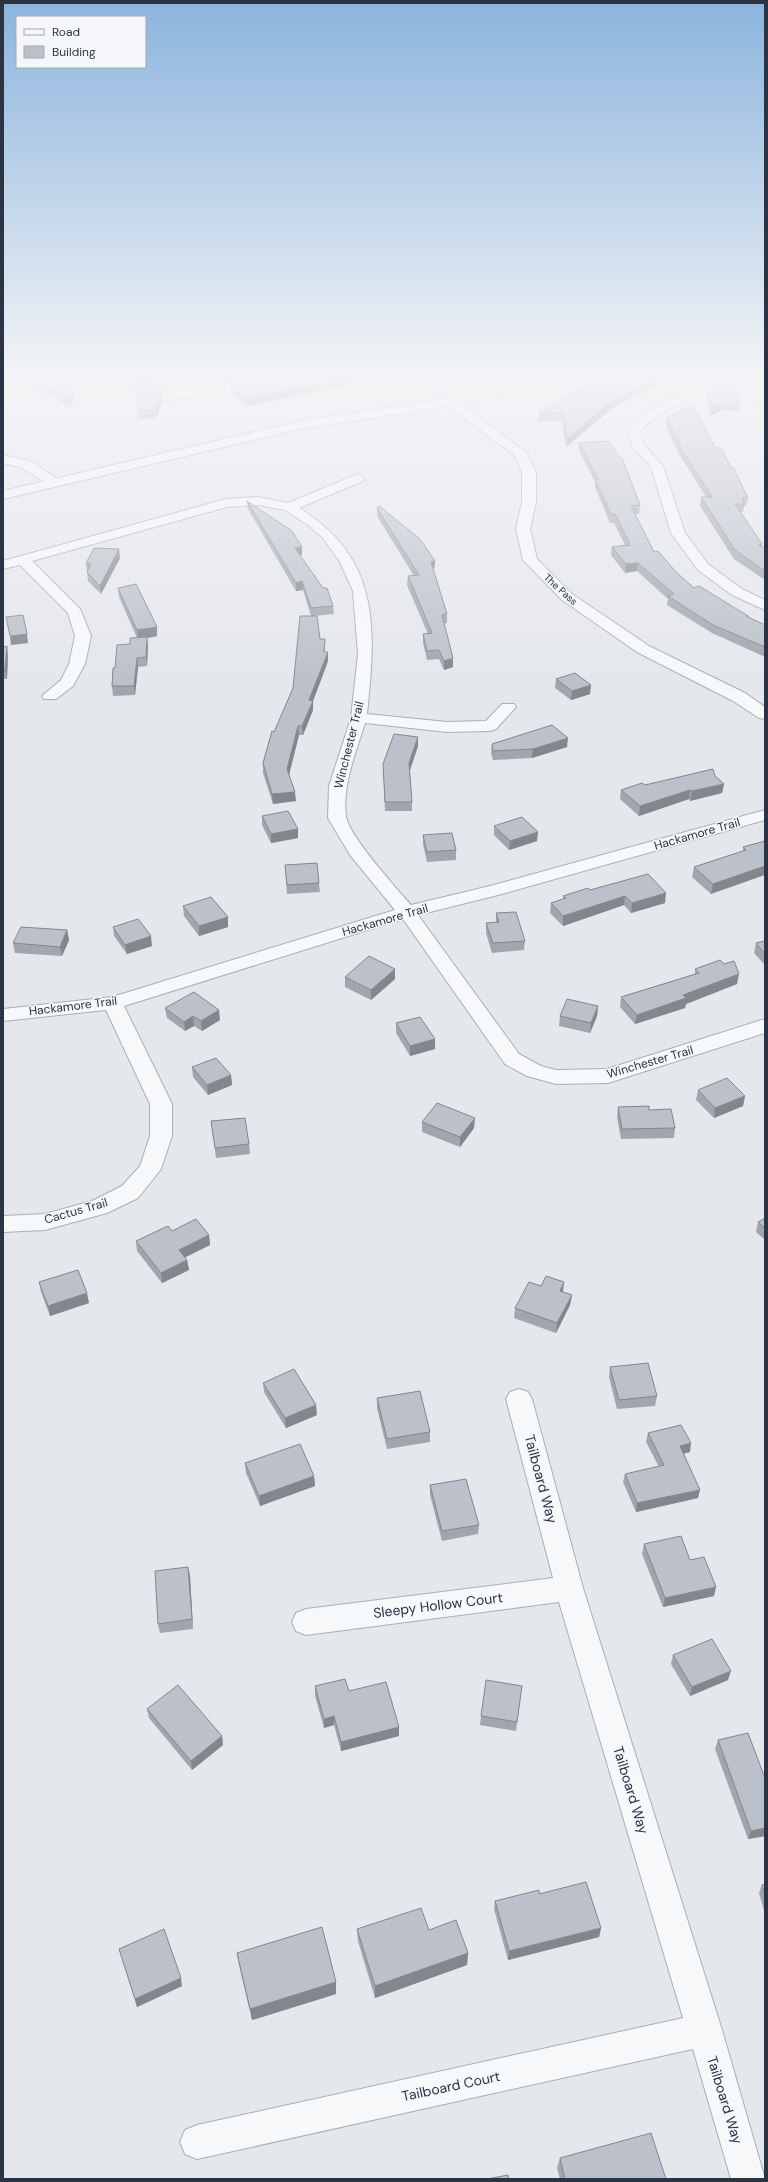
<svg xmlns="http://www.w3.org/2000/svg" width="768" height="2182" font-family="'DM Sans',sans-serif">
  <style>
    .lines { fill: none; stroke-linecap: round; stroke-linejoin: round }
    .minor-casing { stroke: #a9aeb7; stroke-width: 2 }
    .tertiary-casing { stroke: #a9aeb7; stroke-width: 2 }
    .minor { fill: #f7f8fa; fill-rule: evenodd }
    .tertiary { fill: #f7f8fa; fill-rule: evenodd }
    .wall { fill: #a1a5ae }
    .shaded-wall { fill: #83868d }
    .building { fill: #bbc0ca; stroke: #83868d }
    .labels { text-anchor: middle; stroke-width: 3; stroke-linejoin: round; paint-order: stroke }
    .far-street-label { font-size: 10px; fill: #2b3445; stroke: #f4f6f9 }
    .street-label { font-size: 12px; fill: #2b3445; stroke: #f4f6f9 }
    .near-street-label { font-size: 14px; fill: #2b3445; stroke: #f4f6f9 }
  </style>
  <rect width="100%" height="100%" fill="#e4e7ec"/>
  <g class="lines">
    <defs>
      <g id="minor">
        <path d="M86 377C103 377 97 380 110 387 122 393 139 393 152 393 199 394 243 377 289 377L284 380C237 390 120 422 86 377Z"/>
        <path d="M697 377H709C692 405 659 407 640 432L644 445 663 466 685 533 708 564 742 589 765 600V610L732 595 698 570 671 533 651 467 632 446 628 432C647 404 682 402 697 377Z"/>
        <path d="M711 381 765 393V401L707 387 705 385 707 383Z"/>
        <path d="M3 455 32 462 62 482 60 485H50L22 468 3 463Z"/>
        <path d="M358 474 364 478 363 481 299 508C381 558 376 629 367 714L447 722 486 721 502 704H514L516 707 496 729 490 731 447 732 365 723C356 753 342 785 346 816 348 835 397 889 411 905L490 886 765 810V820L502 894 418 915 519 1054 541 1066 556 1070 607 1069 765 1019V1033L608 1083 556 1084 527 1076 505 1064 403 919 124 1006 172 1104V1136L161 1169 138 1198 107 1213 45 1230 3 1232V1216L45 1214 92 1201 122 1186 140 1166 150 1136V1104L106 1010 3 1021V1009L112 997 395 910 350 855 328 818 329 786 351 718 358 654 353 591 340 562 323 538 308 525 285 510 258 505 227 507 32 561 80 609 91 636 85 664 73 686 56 699H44L42 696 61 680 69 664 75 636 68 613 20 565 3 569V561L226 499 258 497 288 503Z"/>
        <path d="M519 1389 528 1392 532 1399 583 1588 722 2030 765 2179H731L693 2049 197 2159 185 2154 180 2142 185 2130 197 2125 683 2018 559 1602 306 1635 296 1631 292 1622 296 1613 306 1609 553 1578 506 1399 510 1392Z"/>
      </g>
      <path id="tertiary" d="M542 377H561L539 387 460 404 527 453 536 472V502L530 529 537 559 572 594 649 646 745 693 765 707V719L759 718 733 701 637 652 562 600 523 560 516 529 522 502V472L514 455 448 406 301 429 3 499V491L301 421 450 398Z"/>
    </defs>
    <use href="#minor" class="minor-casing"/>
    <use href="#tertiary" class="tertiary-casing"/>
    <use href="#minor" class="minor"/>
    <use href="#tertiary" class="tertiary"/>
  </g>
  <g class="wall">
    <path d="M20 377H55L73 394 74 401 69 407Z"/>
    <path d="M170 377 165 391H131L130 383Z"/>
    <path d="M210 377H266L255 378 219 384Z"/>
    <path d="M267 377H377L374 379 248 406 231 393 230 385Z"/>
    <path d="M616 377H667V378L638 396 634 395 610 410 566 447 562 421H538L539 413 593 386H604Z"/>
    <path d="M708 392 740 403 739 411 722 410 710 416 707 400Z"/>
    <path d="M161 394 162 401 156 418 138 419 137 411Z"/>
    <path d="M667 418 715 448 731 468 748 498 746 506H744L743 512H740L762 544V546L765 548V580L734 559 700 506 701 497H706L679 454 666 426Z"/>
    <path d="M579 443 640 505 639 514H635L654 552 694 588 747 617 765 625V657L712 633 667 605 668 599 637 571 625 573 611 555 612 547 625 545 614 523H610L595 487V482L579 451Z"/>
    <path d="M247 501 302 547V555H300L333 606 334 614 313 616 320 639H325V652L328 661 313 701V710L303 735H299L289 774 296 801 273 804 263 773V763L293 688 311 616 303 590 296 591 248 509Z"/>
    <path d="M377 508 435 561 434 570H433L447 614V623L444 624 453 667 444 670 439 659 427 660 423 643V634H428L407 585 408 576H414L377 516Z"/>
    <path d="M120 558 101 594 88 581 86 563Z"/>
    <path d="M118 588 157 636 147 638 148 646 147 666 138 667 135 695 113 696 112 686 115 668 137 638 119 597Z"/>
    <path d="M3 647 8 655 7 679H3Z"/>
    <path d="M556 679 590 694 571 700 555 688Z"/>
    <path d="M492 744 567 747 532 758 493 760 491 753Z"/>
    <path d="M418 746 410 771 412 802V811H385L383 764Z"/>
    <path d="M715 776 724 784 722 793 690 801 689 799 639 816 620 799 621 790 645 785Z"/>
    <path d="M262 816 298 829V838L271 843 262 825Z"/>
    <path d="M494 826 537 841 509 850 494 835Z"/>
    <path d="M423 835 456 850V860L427 862 423 844Z"/>
    <path d="M765 841 711 894 692 877 694 867 743 851V847Z"/>
    <path d="M285 865 319 883 320 892 287 894Z"/>
    <path d="M590 890 665 903 631 913 624 905 563 926 550 913 551 903 563 899V896Z"/>
    <path d="M183 906 228 917V927L199 936 184 916Z"/>
    <path d="M496 913 525 941 524 950 492 953 486 933V923L496 922Z"/>
    <path d="M113 927 152 946 127 954 114 936Z"/>
    <path d="M67 930 69 940 62 956 15 953 13 943Z"/>
    <path d="M765 941V965L754 953 756 943Z"/>
    <path d="M695 969 737 984 686 1004 685 1008 635 1024 620 1007 621 997 695 974Z"/>
    <path d="M345 977 395 979 371 1000 345 987Z"/>
    <path d="M598 1006 597 1016 590 1033 559 1026 560 1016Z"/>
    <path d="M165 1008 220 1020 202 1031 194 1026 185 1031 167 1018Z"/>
    <path d="M396 1023 435 1049 410 1056 396 1033Z"/>
    <path d="M192 1067 231 1075 232 1085 208 1095 193 1077Z"/>
    <path d="M698 1090 745 1096 743 1106 714 1118 696 1100Z"/>
    <path d="M618 1107 649 1110 675 1128 674 1138 621 1139 617 1117Z"/>
    <path d="M211 1121 249 1144 250 1154 216 1158Z"/>
    <path d="M422 1122 474 1128 460 1147 422 1132Z"/>
    <path d="M765 1218V1240L756 1232 758 1222Z"/>
    <path d="M172 1231 209 1235 210 1245 185 1257 187 1260 189 1270 162 1283 137 1251 136 1241Z"/>
    <path d="M39 1282 89 1303 50 1316 41 1292Z"/>
    <path d="M541 1286 572 1295 570 1305 556 1333 514 1318 515 1308Z"/>
    <path d="M610 1367 657 1396 655 1406 617 1409 609 1377Z"/>
    <path d="M263 1383 317 1415 286 1428 264 1392Z"/>
    <path d="M377 1398 430 1432V1442L387 1449 377 1408Z"/>
    <path d="M648 1433 690 1452 684 1453 698 1498 636 1512 623 1482 625 1474 659 1467 646 1442Z"/>
    <path d="M245 1463 314 1476 315 1486 260 1506 246 1473Z"/>
    <path d="M430 1485 479 1525 478 1534 442 1541 430 1495Z"/>
    <path d="M644 1544 690 1560 714 1596 663 1607 642 1554Z"/>
    <path d="M188 1567 190 1576 193 1629 160 1633 158 1624Z"/>
    <path d="M673 1655 728 1680 690 1696 671 1664Z"/>
    <path d="M315 1686 349 1691 399 1736 341 1751 334 1725 324 1728 315 1696Z"/>
    <path d="M522 1686 516 1731 480 1725 481 1716Z"/>
    <path d="M147 1709 222 1736 223 1745 192 1770 149 1718Z"/>
    <path d="M718 1740 765 1778V1836L748 1839 715 1749Z"/>
    <path d="M765 1884V1914L759 1893 762 1885Z"/>
    <path d="M539 1894 601 1928 599 1937 508 1960 494 1909 495 1901Z"/>
    <path d="M357 1929 429 1930 468 1953 467 1965 375 1998 358 1941Z"/>
    <path d="M119 1949 182 1986 137 2007Z"/>
    <path d="M237 1953 336 1994 252 2020 239 1965Z"/>
    <path d="M560 2158 666 2179H560L557 2168Z"/>
  </g>
  <g class="shaded-wall">
    <path d="M167 377H170L165 391V384Z"/>
    <path d="M218 377H255V378L219 384Z"/>
    <path d="M347 377H377L374 379 248 406 247 398Z"/>
    <path d="M657 377H667V378L638 396 639 389Z"/>
    <path d="M635 388 634 395 610 410 566 447 567 439 610 402Z"/>
    <path d="M73 394 74 401 69 407 68 399Z"/>
    <path d="M161 394 162 401 156 418V410Z"/>
    <path d="M723 402 722 410 710 416 711 408Z"/>
    <path d="M302 547V555L296 556 295 548Z"/>
    <path d="M119 549 120 558 101 594 100 586Z"/>
    <path d="M435 561 434 570H430L431 562Z"/>
    <path d="M638 563 637 571 625 573 626 564Z"/>
    <path d="M302 581 303 590 296 591V583Z"/>
    <path d="M157 627V636L147 638 148 646 147 666 146 657 138 639 137 630Z"/>
    <path d="M27 634 28 643 11 645 10 636Z"/>
    <path d="M7 646 8 655 7 679 5 670Z"/>
    <path d="M328 652V661L313 701V710L303 735 302 726 309 700Z"/>
    <path d="M137 658 138 667 135 695 134 686Z"/>
    <path d="M453 658V667L444 670V661Z"/>
    <path d="M591 685 590 694 571 700 572 691Z"/>
    <path d="M298 726 299 735 288 779 287 769Z"/>
    <path d="M418 737V746L409 772V763Z"/>
    <path d="M568 738 567 747 532 758 533 749Z"/>
    <path d="M724 784 722 793 690 801 692 791Z"/>
    <path d="M690 790 689 799 639 816 640 806Z"/>
    <path d="M295 792 296 801 273 804 272 794Z"/>
    <path d="M298 829V838L271 843V834Z"/>
    <path d="M538 832 537 841 509 850 510 841Z"/>
    <path d="M765 866V875L711 894 713 884Z"/>
    <path d="M666 893 665 903 631 913 632 903Z"/>
    <path d="M625 896 624 905 563 926V916Z"/>
    <path d="M228 917V927L199 936V926Z"/>
    <path d="M67 930 69 940 62 956 60 947Z"/>
    <path d="M151 936 152 946 127 954 125 945Z"/>
    <path d="M395 969V979L371 1000V990Z"/>
    <path d="M739 974 737 984 686 1004 685 1008 635 1024 637 1015 683 995Z"/>
    <path d="M598 1006 597 1016 590 1033 591 1023Z"/>
    <path d="M219 1010 220 1020 202 1031 201 1021Z"/>
    <path d="M193 1016 194 1026 185 1031 184 1022Z"/>
    <path d="M435 1039V1049L410 1056V1046Z"/>
    <path d="M231 1075 232 1085 208 1095 207 1085Z"/>
    <path d="M745 1096 743 1106 714 1118 715 1108Z"/>
    <path d="M475 1118 474 1128 460 1147V1137Z"/>
    <path d="M209 1235 210 1245 180 1260 179 1250Z"/>
    <path d="M187 1260 189 1270 162 1283 161 1273Z"/>
    <path d="M564 1282 563 1292 558 1301 560 1291Z"/>
    <path d="M87 1293 89 1303 50 1316 48 1306Z"/>
    <path d="M572 1295 570 1305 556 1333 557 1323Z"/>
    <path d="M316 1405 317 1415 286 1428 285 1418Z"/>
    <path d="M691 1443 690 1452 679 1455 680 1446Z"/>
    <path d="M314 1476 315 1486 260 1506 259 1496Z"/>
    <path d="M700 1490 698 1498 636 1512 637 1503Z"/>
    <path d="M188 1567 190 1576 193 1629 192 1619Z"/>
    <path d="M716 1587 714 1596 663 1607 665 1598Z"/>
    <path d="M731 1671 728 1680 690 1696 692 1687Z"/>
    <path d="M334 1716V1725L324 1728V1719Z"/>
    <path d="M399 1727V1736L341 1751V1742Z"/>
    <path d="M222 1736 223 1745 192 1770 191 1761Z"/>
    <path d="M765 1828V1836L748 1839 751 1831Z"/>
    <path d="M601 1928 599 1937 508 1960 509 1951Z"/>
    <path d="M468 1953 467 1965 375 1998V1986Z"/>
    <path d="M181 1978 182 1986 137 2007 135 1999Z"/>
    <path d="M336 1982V1994L252 2020 250 2009Z"/>
  </g>
  <g class="building">
    <path d="M31 377H55L73 394 68 399Z"/>
    <path d="M132 377H167L165 384 130 383Z"/>
    <path d="M267 377H347L247 398 230 385Z"/>
    <path d="M616 377H657L639 389 635 388 610 402 567 439 563 413H539L589 385 593 386 596 384 604 386Z"/>
    <path d="M718 384 737 388 740 403 723 402 711 408 708 392Z"/>
    <path d="M138 393 161 394 156 410 137 411Z"/>
    <path d="M693 405 715 448H721L731 468 733 467 748 498H742L744 504H735L762 544 759 545 765 548V571L735 550 701 497H712L680 446 667 418Z"/>
    <path d="M608 441 620 458H622L640 505 631 506 654 552 658 551 676 572 694 588 699 586 748 616H746L765 625V647L713 625 668 596 674 594 638 563 626 564 612 547 630 545 615 514H611L595 479H598L579 443Z"/>
    <path d="M247 501 292 531 302 547 295 548 323 588H327L333 606 311 608 302 581 296 583Z"/>
    <path d="M379 506 420 539 435 561 431 562 447 614 442 615 453 658 444 661 439 650 427 651 423 634 432 633 408 576 419 575 377 508Z"/>
    <path d="M94 548 119 549 100 586 87 572 91 564 86 563Z"/>
    <path d="M136 584 157 627 137 630 118 588Z"/>
    <path d="M23 615 27 634 10 636 6 617Z"/>
    <path d="M300 616H317L320 639H325L324 652H328L309 700 313 701 302 726H298L287 769 295 792 272 794 263 763 272 731 274 732 293 688Z"/>
    <path d="M147 637 146 657 137 658 134 686H112L113 668H115L117 645 130 644V638Z"/>
    <path d="M7 646 5 670H3V647Z"/>
    <path d="M575 673 591 685 572 691 556 679Z"/>
    <path d="M552 725 568 738 533 749 493 751 492 744Z"/>
    <path d="M394 734 418 737 409 763 412 802H385L383 764Z"/>
    <path d="M713 769 715 776 724 784 692 791 690 790 640 806 621 790 642 783 645 785Z"/>
    <path d="M288 811 298 829 271 834 262 816Z"/>
    <path d="M522 817 538 832 510 841 494 826Z"/>
    <path d="M452 833 456 850 427 852 423 835Z"/>
    <path d="M765 841V866L713 884 694 867 746 850 743 847Z"/>
    <path d="M317 863 319 883 287 885 285 865Z"/>
    <path d="M648 874 666 893 632 903 625 896 563 916 551 903 566 898 563 896 588 888 590 890Z"/>
    <path d="M211 897 228 917 199 926 183 906Z"/>
    <path d="M516 912 525 941 493 943 486 923 499 922 496 913Z"/>
    <path d="M138 919 151 936 125 945 113 927Z"/>
    <path d="M21 927 67 930 60 947 13 943Z"/>
    <path d="M765 941V954L756 943Z"/>
    <path d="M369 956 395 969 371 990 345 977Z"/>
    <path d="M720 960 724 964 734 961 739 974 683 995 686 998 637 1015 621 997 699 973 695 969Z"/>
    <path d="M194 992 219 1010 201 1021 193 1016 184 1022 165 1008Z"/>
    <path d="M567 999 598 1006 591 1023 560 1016Z"/>
    <path d="M420 1017 435 1039 410 1046 396 1023Z"/>
    <path d="M216 1058 231 1075 207 1085 192 1067Z"/>
    <path d="M727 1078 745 1096 715 1108 698 1090Z"/>
    <path d="M437 1103 475 1118 460 1137 422 1122Z"/>
    <path d="M649 1106V1110L671 1109 675 1128 622 1129 618 1107Z"/>
    <path d="M245 1118 249 1144 215 1148 211 1121Z"/>
    <path d="M765 1218V1228L758 1222Z"/>
    <path d="M196 1219 209 1235 179 1250 187 1260 161 1273 136 1241 168 1226 172 1231Z"/>
    <path d="M78 1270 87 1293 48 1306 39 1282Z"/>
    <path d="M546 1276 564 1282 560 1291 572 1295 557 1323 515 1308 529 1282 541 1286Z"/>
    <path d="M648 1363 657 1396 619 1400 610 1367Z"/>
    <path d="M294 1369 316 1405 285 1418 263 1383Z"/>
    <path d="M420 1391 430 1432 387 1439 377 1398Z"/>
    <path d="M681 1425 691 1443 680 1446 700 1490 637 1503 625 1474 664 1465 648 1433Z"/>
    <path d="M300 1444 314 1476 259 1496 245 1463Z"/>
    <path d="M466 1479 479 1525 442 1531 430 1485Z"/>
    <path d="M681 1536 690 1560 704 1557 716 1587 665 1598 644 1544Z"/>
    <path d="M188 1567 192 1619 158 1624 155 1571Z"/>
    <path d="M712 1639 731 1671 692 1687 673 1655Z"/>
    <path d="M345 1679 349 1691 386 1682 399 1727 341 1742 334 1716 324 1719 315 1686Z"/>
    <path d="M486 1680 522 1686 517 1722 481 1716Z"/>
    <path d="M178 1685 222 1736 191 1761 147 1709Z"/>
    <path d="M748 1733 765 1778V1828L751 1831 718 1740Z"/>
    <path d="M586 1882 601 1928 509 1951 495 1901 539 1890V1894Z"/>
    <path d="M765 1884V1895L762 1885Z"/>
    <path d="M421 1908 429 1930 456 1920 468 1953 375 1986 357 1929Z"/>
    <path d="M322 1927 336 1982 250 2009 237 1953Z"/>
    <path d="M164 1929 181 1978 135 1999 119 1949Z"/>
    <path d="M651 2133 666 2179H565L560 2158Z"/>
    <path d="M508 2175 509 2179H487Z"/>
  </g>
  <linearGradient id="sky" x2="0" y2="1"><stop stop-color="#8bb4dd"/><stop offset="0.55" stop-color="#f3f4f6"/><stop offset="1" stop-color="#f3f4f6" stop-opacity="0"/></linearGradient>
  <rect width="768" height="683" fill="url(#sky)"/>
  <g class="labels">
    <g class="far-street-label">
      <text transform="translate(561 589) rotate(42)" y="4">The Pass</text>
    </g>
    <g class="street-label">
      <text transform="translate(349 745) rotate(-76)" y="4">Winchester Trail</text>
      <text transform="translate(697 834) rotate(-16)" y="4">Hackamore Trail</text>
      <text transform="translate(385 920) rotate(-16)" y="4">Hackamore Trail</text>
      <text transform="translate(73 1006) rotate(-7)" y="4">Hackamore Trail</text>
      <text transform="translate(650 1062) rotate(-16)" y="4">Winchester Trail</text>
      <text transform="translate(76 1211) rotate(-16)" y="4">Cactus Trail</text>
    </g>
    <g class="near-street-label">
      <text transform="translate(541 1479) rotate(75)" y="5">Tailboard Way</text>
      <text transform="translate(438 1605) rotate(-7)" y="5">Sleepy Hollow Court</text>
      <text transform="translate(631 1790) rotate(73)" y="5">Tailboard Way</text>
      <text transform="translate(451 2086) rotate(-12)" y="5">Tailboard Court</text>
      <text transform="translate(725 2100) rotate(73)" y="5">Tailboard Way</text>
    </g>
  </g>
  <rect width="768" height="2182" fill="none" stroke="#2b3445" stroke-width="8"/>
  <rect x="16" y="16" width="130" height="52" fill="#f4f6f9" stroke="#a4a8b1"/>
  <rect x="24" y="29" width="20" height="6" fill="#f7f8fa" stroke="#a4a8b1"/>
  <text x="52" y="36" font-size="12" fill="#2b3445">Road</text>
  <rect x="24" y="46" width="20" height="12" fill="#bbc0ca" stroke="#a4a8b1"/>
  <text x="52" y="56" font-size="12" fill="#2b3445">Building</text>
</svg>
